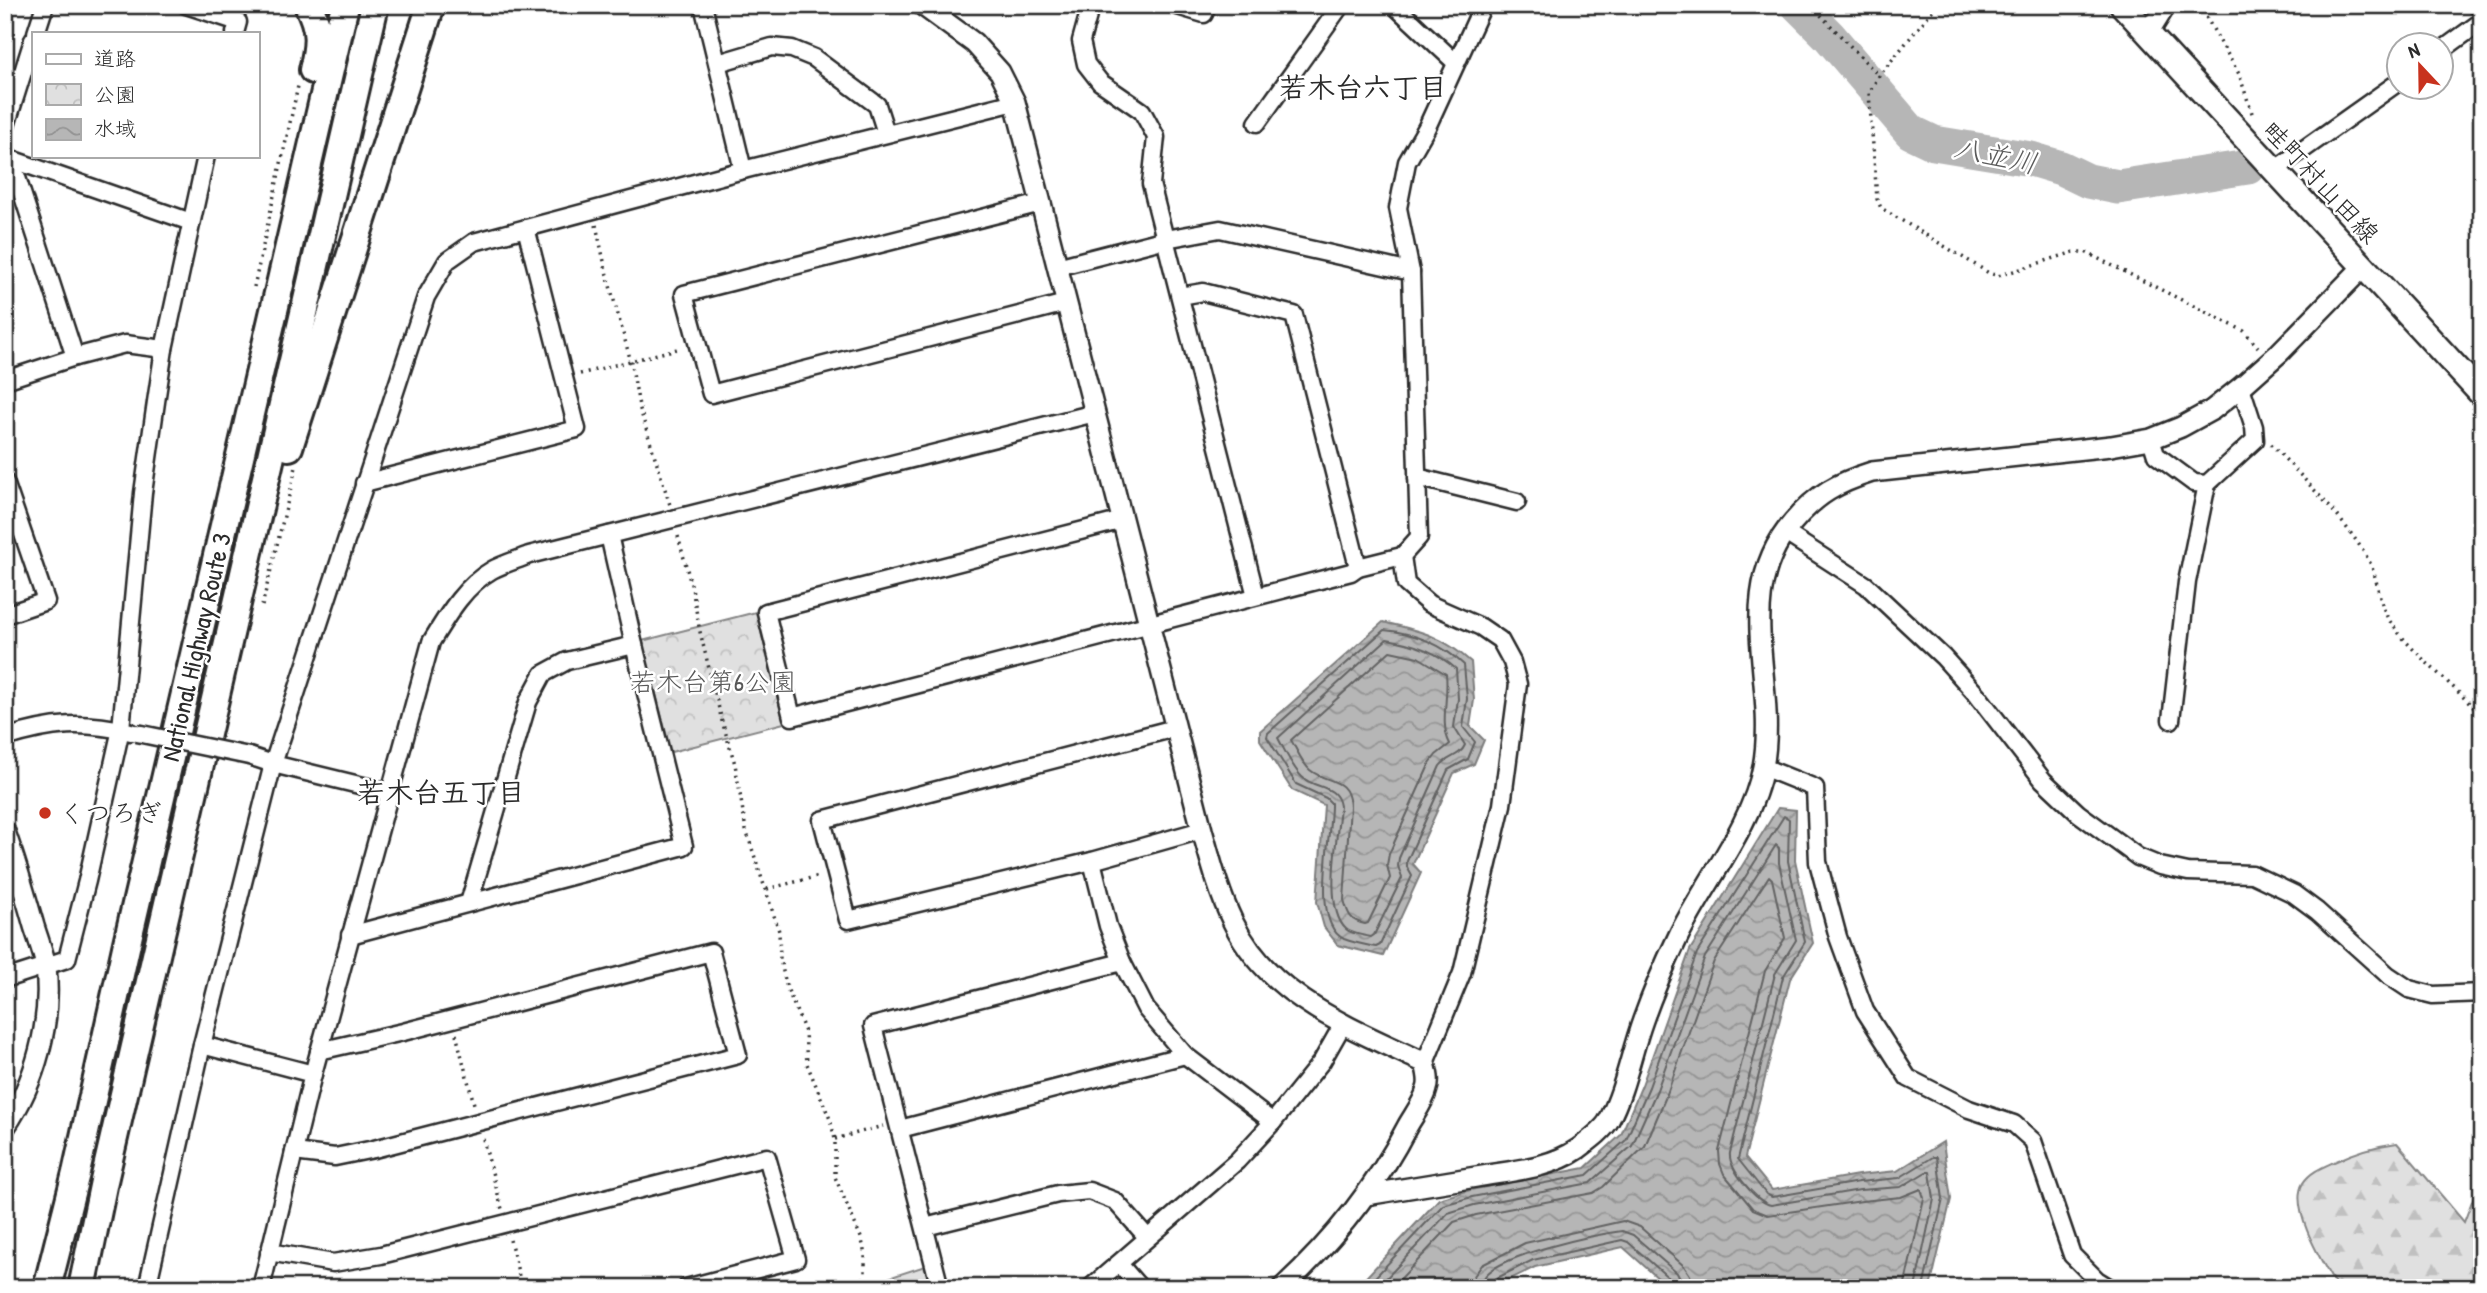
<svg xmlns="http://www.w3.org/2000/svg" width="2487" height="1293" font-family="'Patrick Hand','Klee One',sans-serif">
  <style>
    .forest { fill: url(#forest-firs); stroke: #868686; stroke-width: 2 }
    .park { fill: url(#park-crowns); stroke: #868686; stroke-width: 2 }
    .water { fill: url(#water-waves); stroke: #7e7e7e; stroke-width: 2 }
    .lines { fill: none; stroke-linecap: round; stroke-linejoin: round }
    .shore { stroke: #636363; stroke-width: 2 }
    .river { stroke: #b6b6b6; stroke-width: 35 }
    .minor-casing { stroke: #2b2b2b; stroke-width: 21 }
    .tertiary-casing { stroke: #2b2b2b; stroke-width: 24 }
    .secondary-casing { stroke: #2b2b2b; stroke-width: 28 }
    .trunk-casing { stroke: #2b2b2b; stroke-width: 32 }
    .path { stroke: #2b2b2b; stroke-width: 3.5; stroke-dasharray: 2 5; stroke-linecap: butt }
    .minor { stroke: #fff; stroke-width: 16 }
    .tertiary { stroke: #fff; stroke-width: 19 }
    .secondary { stroke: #fff; stroke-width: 23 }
    .trunk { stroke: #fff; stroke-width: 26 }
    .minor-bridge-casing { stroke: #2b2b2b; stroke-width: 21; stroke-linecap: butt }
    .minor-bridge { stroke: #fff; stroke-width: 16 }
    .poi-dot { fill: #c8321e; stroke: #fff; stroke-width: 2.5 }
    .labels { text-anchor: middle; stroke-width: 5; stroke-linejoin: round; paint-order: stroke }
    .street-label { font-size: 26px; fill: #2b2b2b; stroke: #fff }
    .park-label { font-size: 26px; fill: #585858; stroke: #fff }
    .poi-label { font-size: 26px; fill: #2b2b2b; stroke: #fff; text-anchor: start }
    .neighbourhood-label { font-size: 28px; font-weight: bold; fill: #2b2b2b; stroke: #fff }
    .water-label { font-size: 28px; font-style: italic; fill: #5c5c5c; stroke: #fff }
  </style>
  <defs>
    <pattern id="forest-firs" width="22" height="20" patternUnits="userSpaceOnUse" patternTransform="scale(1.75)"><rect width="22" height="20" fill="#e0e0e0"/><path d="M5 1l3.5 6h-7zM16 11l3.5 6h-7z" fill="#c0c0c0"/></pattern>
    <pattern id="park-crowns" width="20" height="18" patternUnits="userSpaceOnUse" patternTransform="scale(1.75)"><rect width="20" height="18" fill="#e0e0e0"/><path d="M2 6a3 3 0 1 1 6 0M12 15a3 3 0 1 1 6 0" fill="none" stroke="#c0c0c0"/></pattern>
    <pattern id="water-waves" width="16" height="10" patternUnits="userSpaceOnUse" patternTransform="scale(1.75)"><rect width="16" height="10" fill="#b6b6b6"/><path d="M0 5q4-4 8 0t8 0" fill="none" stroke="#949494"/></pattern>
  </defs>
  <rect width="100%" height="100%" fill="#fff"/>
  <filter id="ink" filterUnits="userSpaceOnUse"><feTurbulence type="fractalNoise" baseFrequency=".0143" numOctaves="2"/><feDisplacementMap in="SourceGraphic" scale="14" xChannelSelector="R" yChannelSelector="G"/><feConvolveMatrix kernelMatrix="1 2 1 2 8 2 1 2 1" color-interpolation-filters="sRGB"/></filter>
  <g filter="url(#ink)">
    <path class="forest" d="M2397 1143 2464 1222 2482 1175V1288H2337C2324 1265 2288 1208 2303 1183 2310 1172 2323 1167 2334 1162 2355 1152 2374 1146 2397 1143Z"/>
    <g class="park">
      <path d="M756 612 784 723 671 752 642 641Z"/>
      <path d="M925 1266 930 1288H878L885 1279Z"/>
    </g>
    <g class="water">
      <path d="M1383 622C1421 631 1441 635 1471 662L1474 700 1470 726 1484 740 1474 764 1454 773 1413 864 1421 873 1383 956 1338 945 1324 927 1317 902 1324 805 1292 790 1260 740V731Z"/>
      <path d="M1778 808 1796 810 1795 860 1813 943 1790 979 1745 1157 1772 1190 1858 1175 1897 1171 1943 1142 1951 1199 1930 1288H1669L1623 1247 1535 1267 1492 1288H1356L1439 1199 1470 1190 1585 1168 1621 1135 1642 1085 1690 950Z"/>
    </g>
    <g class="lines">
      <g class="shore">
        <path d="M1384 630C1414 633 1442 644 1464 665L1467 699 1463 727 1475 742 1468 759 1448 770 1407 861V867L1412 876 1380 945 1376 947C1366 945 1354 943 1344 939 1310 923 1332 835 1331 803L1326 798 1296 784 1267 737 1268 733Z"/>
        <path d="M1387 639C1413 643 1436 651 1456 669L1458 699 1454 727 1465 745C1460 757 1448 756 1440 766L1399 858 1398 866 1402 878 1374 935 1371 937C1363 935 1351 934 1346 929 1323 908 1338 835 1340 806 1337 784 1314 789 1302 777 1292 767 1284 749 1278 738Z"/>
        <path d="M1390 651 1418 657 1446 674C1449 699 1439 723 1450 744L1436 755 1430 763 1389 854 1387 865 1390 878 1368 923 1365 924C1350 921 1348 914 1344 900L1350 806C1348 776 1327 784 1310 770 1302 763 1296 748 1291 740Z"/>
        <path d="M1365 1288 1443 1205 1472 1197 1587 1175 1626 1140 1649 1087 1697 953 1784 816 1789 819 1788 861 1805 942 1783 977 1738 1159 1766 1194 1772 1197 1859 1182 1899 1178 1933 1157H1937L1943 1199 1923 1288"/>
        <path d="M1377 1288 1448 1213 1474 1205 1590 1183 1632 1146 1657 1090 1705 957 1776 845 1779 848V863L1796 940 1775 974 1730 1153C1728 1168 1756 1202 1771 1205L1860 1190 1901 1187 1926 1172H1930L1934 1199 1915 1288"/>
        <path d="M1392 1288 1454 1222 1476 1215 1593 1193 1603 1187 1645 1146 1667 1094 1714 961 1769 876 1772 879 1785 938 1765 971 1719 1151 1720 1164 1724 1174 1753 1209 1768 1215 1862 1201 1901 1197 1921 1189 1924 1198 1904 1288"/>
        <path d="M1472 1288 1474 1276 1482 1265 1525 1243 1623 1221 1640 1227 1684 1266 1690 1275 1693 1288"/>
        <path d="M1482 1288C1483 1282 1483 1277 1488 1273 1510 1253 1592 1235 1622 1231L1633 1235 1677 1273 1681 1281 1682 1288"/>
        <path d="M1491 1288 1495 1279 1533 1260 1622 1240 1628 1242 1671 1280 1673 1288"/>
      </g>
      <path class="river" d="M1798 5 1829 36 1911 132 1934 143 2031 159 2061 168 2088 181 2118 187 2248 167"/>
      <defs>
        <g id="minor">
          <path d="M186 5 238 22 235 33"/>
          <path d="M703 5 743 170"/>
          <path d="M1091 5 1081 41 1086 64 1100 82 1142 111 1156 137 1151 184 1256 596"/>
          <path d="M1174 5 1204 14 1207 5"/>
          <path d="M1394 5 1455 62"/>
          <path d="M36 33 45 5"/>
          <path d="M2442 50 2482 21"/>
          <path d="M718 63 772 47 792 49 814 58 877 105 886 133"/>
          <path d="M1257 123 1341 5"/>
          <path d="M5 129 33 40"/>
          <path d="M5 157 191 222"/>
          <path d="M11 159 75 357"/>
          <path d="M2273 171 2400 81"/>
          <path d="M1041 203 684 294 711 394 1066 303"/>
          <path d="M1057 267 1166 239 1220 229 1411 272"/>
          <path d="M5 380 75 357 125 344 164 349"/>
          <path d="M2151 439 2156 455 2194 483 2207 484 2255 440 2254 427 2241 387"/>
          <path d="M1417 477 1517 502"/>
          <path d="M5 482 46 601 5 615"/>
          <path d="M364 483 577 429 526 228"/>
          <path d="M1123 520 766 612 792 717 1351 572 1358 567 1294 315 1203 292 1180 296"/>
          <path d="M1784 532 1866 585 1943 657 1978 696 2043 780 2078 813 2138 857 2160 866 2188 872 2252 874 2294 894 2317 911 2388 975 2409 989 2433 995 2482 993"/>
          <path d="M1402 556 1406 584 1429 604 1481 627 1500 640 1512 662 1518 684 1502 805 1462 973 1425 1063"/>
          <path d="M1358 567 1402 556 1419 537 1411 272 1398 208 1407 162 1427 127 1483 5"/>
          <path d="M2171 720 2187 582 2207 484"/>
          <path d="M1175 728 822 820 848 920 1092 861 1202 830"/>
          <path d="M5 738C53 723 82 721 131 732"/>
          <path d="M249 756 273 764 388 792"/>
          <path d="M1763 767 1815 788 1818 862 1838 937 1865 1011 1908 1078 1969 1109 2014 1124 2033 1141 2072 1255 2097 1280 2110 1288"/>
          <path d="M1092 861 1108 926 1122 962 1146 1009 1185 1055 1273 1122"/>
          <path d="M469 903 528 702 543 674 567 661 634 645"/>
          <path d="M350 935 684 846 634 645 609 535"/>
          <path d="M5 979 67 959 87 881 121 729 143 493 156 402 164 349 206 156"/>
          <path d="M202 1045 313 1074"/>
          <path d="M900 1129 1185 1055"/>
          <path d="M294 1152 335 1157 374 1149 738 1055 711 952 403 1032 319 1051"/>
          <path d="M925 1227 1058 1194 1089 1191 1115 1201 1147 1237"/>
          <path d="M269 1252 333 1263 381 1255 767 1157 796 1259 686 1288"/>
          <path d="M1119 1264 1140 1288"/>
          <path d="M147 1288 202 1045 273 764 426 297 447 261 474 242 743 170 1015 102"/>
          <path d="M261 1288 313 1074 431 642C447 616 464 586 492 570 503 564 517 560 529 555L1095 413"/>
          <path d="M940 1288 873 1026 1122 962"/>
          <path d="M1090 1288 1237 1161 1273 1122 1322 1061 1343 1024"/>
        </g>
        <g id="tertiary">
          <path d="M922 5 974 43 1000 72 1015 102 1202 830C1211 862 1219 893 1233 922 1270 999 1354 1029 1425 1063 1427 1071 1430 1081 1427 1089 1424 1102 1413 1116 1407 1127 1375 1189 1333 1241 1282 1288"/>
          <path d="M2478 5 2482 7"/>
          <path d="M2148 34 2166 5"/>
          <path d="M5 832C16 863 25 894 34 926 38 939 44 954 46 967 52 1022 36 1082 5 1127"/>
          <path d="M1366 1195C1403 1189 1440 1183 1476 1177 1509 1171 1549 1169 1578 1149 1587 1142 1604 1130 1609 1120 1625 1090 1631 1053 1643 1020 1653 992 1665 964 1678 937 1703 885 1753 824 1763 767 1779 683 1730 594 1793 522 1817 494 1837 483 1872 472L2111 446 2151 439 2181 427 2212 410 2241 387 2279 353 2362 268"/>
        </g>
        <path id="secondary" d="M2122 5 2482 395"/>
        <g id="trunk">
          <path d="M308 5C321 29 319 45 313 70"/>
          <path d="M289 447 431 5"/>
          <path d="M47 1288 76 1173 127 943 345 5"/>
          <path d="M82 1288 104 1181 375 5"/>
        </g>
      </defs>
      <use href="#minor" class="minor-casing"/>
      <use href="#tertiary" class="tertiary-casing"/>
      <use href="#secondary" class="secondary-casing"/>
      <use href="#trunk" class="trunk-casing"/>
      <g class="path">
        <path d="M1811 5 1879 76"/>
        <path d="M1937 5 1879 76 1869 93 1877 199 1881 208 1989 273 1998 276 2074 252H2085L2244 331 2258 347"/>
        <path d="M2199 5 2239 74 2253 116"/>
        <path d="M596 225 607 275 631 362 639 406 670 505"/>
        <path d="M254 287 298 86"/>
        <path d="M580 374 681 348"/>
        <path d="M2271 444C2304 480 2343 516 2368 559 2379 578 2378 607 2392 624 2417 659 2454 684 2482 717"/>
        <path d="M678 536 692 588 700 632 722 721 735 764 746 830 779 931 780 959 787 988 805 1032 807 1064 830 1119 835 1139V1177L862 1240 865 1256V1275L860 1288"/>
        <path d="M262 606 296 467"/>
        <path d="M767 889 819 876"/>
        <path d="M456 1034 475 1108"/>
        <path d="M483 1139 502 1209"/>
        <path d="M835 1139 883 1126"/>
        <path d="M510 1240 522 1288"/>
      </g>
      <use href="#minor" class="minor"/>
      <use href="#tertiary" class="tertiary"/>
      <use href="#secondary" class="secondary"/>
      <use href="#trunk" class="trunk"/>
      <defs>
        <path id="minor-bridge" d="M137 733 249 756"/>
      </defs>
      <use href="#minor-bridge" class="minor-bridge-casing"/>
      <use href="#minor-bridge" class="minor-bridge"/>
    </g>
  </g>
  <circle class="poi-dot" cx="45" cy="813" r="7"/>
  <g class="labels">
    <g class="street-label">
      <text transform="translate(2321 182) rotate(47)" y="9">畦町村山田線</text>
      <text transform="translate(196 647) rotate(-77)" y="9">National Highway Route 3</text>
    </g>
    <g class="park-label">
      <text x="713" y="691">若木台第6公園</text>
    </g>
    <g class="poi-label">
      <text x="59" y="822">くつろぎ</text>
    </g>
    <g class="neighbourhood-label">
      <text x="1363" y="97">若木台六丁目</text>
      <text x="441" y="802">若木台五丁目</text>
    </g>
    <g class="water-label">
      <text transform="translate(1996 155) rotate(12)" y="10">八並川</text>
    </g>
  </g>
  <rect width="2487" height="1293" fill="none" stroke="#fff" stroke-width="28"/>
  <rect x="14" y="14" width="2459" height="1265" fill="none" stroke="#2b2b2b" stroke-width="2.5" filter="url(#ink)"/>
  <rect x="32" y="32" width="228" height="126" fill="#ffffff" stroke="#aaaaaa" stroke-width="2"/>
  <rect x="46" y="54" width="35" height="10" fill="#ffffff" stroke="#aaaaaa" stroke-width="2"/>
  <text x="94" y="66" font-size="21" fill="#2b2b2b">道路</text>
  <rect x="46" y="84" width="35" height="21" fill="url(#park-crowns)" stroke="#aaaaaa" stroke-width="2"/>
  <text x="94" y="102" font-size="21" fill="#2b2b2b">公園</text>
  <rect x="46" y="119" width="35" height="21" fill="url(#water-waves)" stroke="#aaaaaa" stroke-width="2"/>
  <text x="94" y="136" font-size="21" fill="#2b2b2b">水域</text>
  <g transform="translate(2420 66) rotate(338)"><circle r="33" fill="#ffffff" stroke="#aaaaaa" stroke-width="2"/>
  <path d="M0-5L12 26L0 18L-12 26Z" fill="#c8321e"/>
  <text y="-10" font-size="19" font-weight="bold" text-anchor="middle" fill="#2b2b2b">N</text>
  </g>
</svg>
